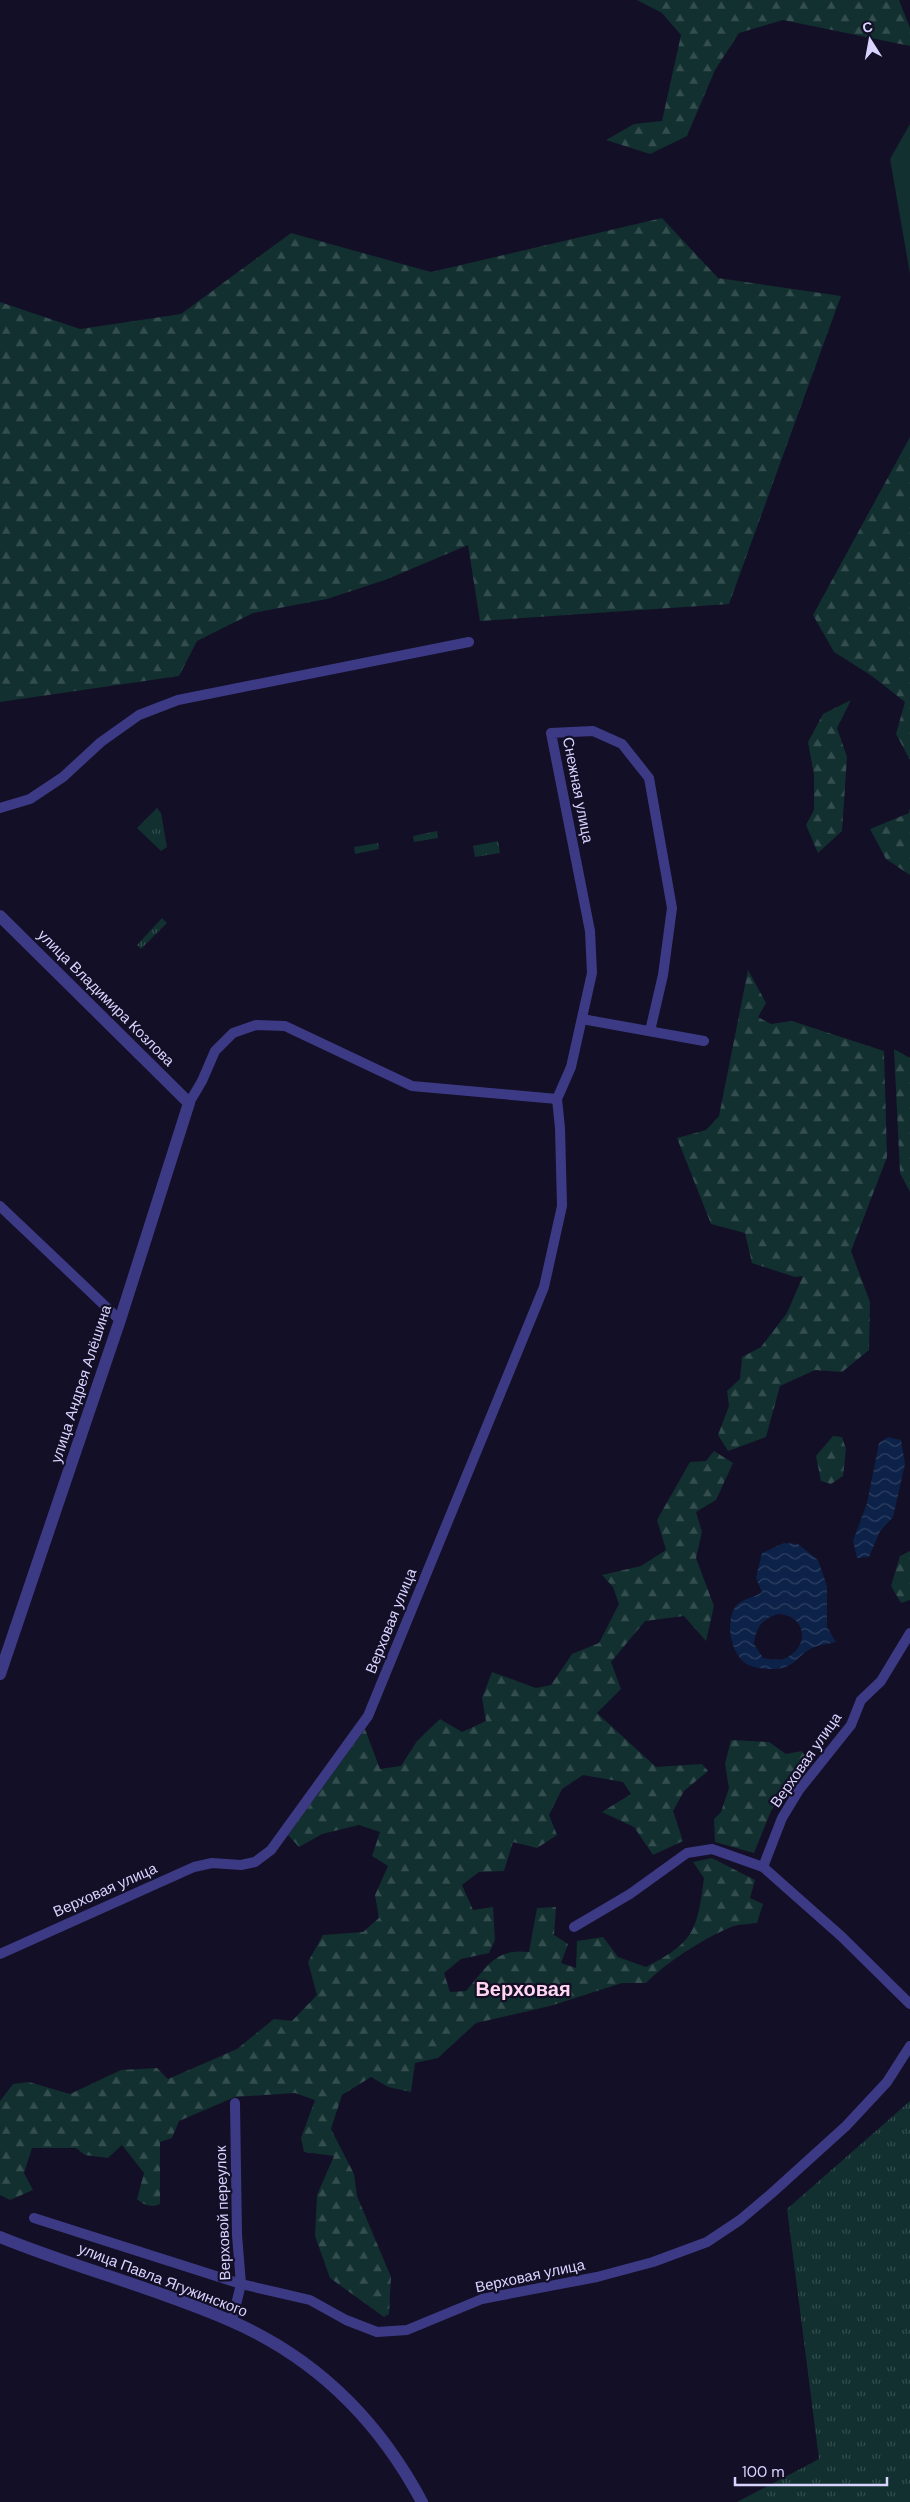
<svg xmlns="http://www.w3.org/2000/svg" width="910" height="2502" font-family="'DM Sans',sans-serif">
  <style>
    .grass { fill: url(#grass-tufts) }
    .forest { fill: url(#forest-firs) }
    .garden { fill: #12302f }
    .water { fill: url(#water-waves); fill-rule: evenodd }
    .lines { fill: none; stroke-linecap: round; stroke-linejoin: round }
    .minor { stroke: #3d3a85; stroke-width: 10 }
    .tertiary { stroke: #3d3a85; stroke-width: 12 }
    .labels { text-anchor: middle; stroke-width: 4.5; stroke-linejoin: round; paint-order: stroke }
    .street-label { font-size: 15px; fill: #d9d4ff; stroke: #130f26 }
    .district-label { font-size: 20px; font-weight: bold; fill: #ffd6f0; stroke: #130f26 }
  </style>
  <defs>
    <pattern id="grass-tufts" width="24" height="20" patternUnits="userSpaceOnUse" patternTransform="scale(1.25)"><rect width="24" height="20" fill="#12302f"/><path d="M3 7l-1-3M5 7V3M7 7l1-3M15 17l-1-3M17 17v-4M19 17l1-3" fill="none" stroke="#344d4e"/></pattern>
    <pattern id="forest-firs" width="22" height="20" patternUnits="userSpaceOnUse" patternTransform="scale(1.25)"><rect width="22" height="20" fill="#12302f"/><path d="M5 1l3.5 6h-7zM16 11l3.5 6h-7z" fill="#344d4e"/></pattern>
    <pattern id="water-waves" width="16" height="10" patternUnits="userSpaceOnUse" patternTransform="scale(1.25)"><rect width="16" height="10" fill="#0c2248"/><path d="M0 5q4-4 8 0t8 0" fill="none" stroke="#2f4163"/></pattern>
  </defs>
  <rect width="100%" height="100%" fill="#130f26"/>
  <g class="grass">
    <path d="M157 808 161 813 167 847 161 851 137 828Z"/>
    <path d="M437 831 438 838 414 842 413 836Z"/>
    <path d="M498 841 500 853 475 857 473 846Z"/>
    <path d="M378 843 379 849 355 854 354 847Z"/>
    <path d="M162 918 167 923 141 949 137 945Z"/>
    <path d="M910 2101V2502H737L819 2459 787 2209Z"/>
  </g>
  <g class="forest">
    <path d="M637 0H899L910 28V46L783 20 739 33 715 70 687 136 650 154 606 140 634 124 662 121 681 35 662 13Z"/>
    <path d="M662 218 718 278 841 296 729 604 480 621 468 545 385 580 327 599 253 613 197 641 179 676 0 702V302L80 329 181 314 291 233 431 272Z"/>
    <path d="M910 437V760L896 734 905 702 872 676 834 652 813 615Z"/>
    <path d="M851 700 837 728 847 757 842 831 818 853 806 825 814 810V775L808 742 823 714Z"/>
    <path d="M910 808V875L886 859 870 829 909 813Z"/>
    <path d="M748 970 766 1003 758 1017 771 1024 792 1021 884 1051 887 1157 851 1251 870 1302 869 1350 842 1372 815 1370 780 1386 766 1437 728 1451 718 1435 729 1406 727 1391 740 1379 742 1357 761 1347 787 1313 803 1276 795 1277 752 1263 745 1233 711 1224 677 1138 706 1130 719 1116Z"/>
    <path d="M894 1049 910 1058V1192L900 1173Z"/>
    <path d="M833 1436 842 1437 846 1449 843 1476 831 1484 821 1481 816 1456Z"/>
    <path d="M714 1451 733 1463 716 1500 696 1512 702 1532 696 1558 714 1606 706 1641 684 1616 645 1621 611 1662 621 1689 597 1713 656 1767 702 1764 708 1771 684 1791 673 1811 683 1841 653 1855 634 1827 602 1812 631 1794 623 1782 583 1775 562 1789 549 1815 557 1835 537 1848 513 1842 504 1871 479 1872 462 1885 473 1910 493 1907 495 1940 489 1953 461 1959 444 1973 450 1992 466 1991C487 1967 495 1948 529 1952L537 1908 556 1907 554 1935 568 1944 561 1963 576 1968 577 1941 603 1937 618 1957 646 1967C695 1942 697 1930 704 1878L693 1862 712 1858 755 1880 750 1898 763 1904 757 1923C750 1924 741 1924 734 1926 707 1936 665 1963 646 1983H622L550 2006 476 2023 438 2058 415 2063 411 2092 388 2087 371 2077 342 2095 331 2129 354 2174 357 2196 391 2277 389 2314 384 2317 330 2278 315 2236 317 2195 334 2156 304 2152 301 2138 315 2100 295 2093 235 2097 179 2121 172 2138 160 2142V2204C152 2208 143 2205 137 2199L144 2173 122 2145 108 2158 85 2155 76 2148H32L24 2173 33 2190 10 2200 0 2195V2101L13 2084 29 2082 70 2094 121 2070 157 2068 168 2079 237 2049 274 2019 292 2021 317 1995 308 1962 323 1935 363 1932 379 1918 375 1895 388 1866 372 1856 380 1832 359 1825 322 1834 299 1847 288 1835 365 1729 380 1769 401 1766 417 1741 440 1719 462 1732 486 1721 482 1698 492 1672 536 1688 551 1685 572 1654 599 1643 619 1604 613 1587 602 1575 641 1566 666 1550 657 1520 690 1462 706 1461Z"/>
    <path d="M910 1551V1600L901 1603 891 1586 900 1556Z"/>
    <path d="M731 1740 769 1742 786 1754 802 1751 809 1764 790 1779 771 1811 754 1853 715 1842 714 1819 721 1812 729 1788 725 1764Z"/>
  </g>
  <path class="garden" d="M910 124V274L890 159Z"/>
  <g class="water">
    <path d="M888 1437 901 1440 905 1464 893 1517 880 1531 869 1557 857 1558 853 1541 867 1503 879 1443Z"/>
    <path d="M784 1543 798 1544 818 1560 827 1586V1627L836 1642C828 1644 817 1645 810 1649 799 1655 794 1666 782 1668 773 1670 759 1669 751 1666 732 1659 725 1626 734 1609 740 1598 753 1599 762 1592L756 1578 762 1553ZM778 1614C806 1615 811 1646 786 1658 779 1661 770 1659 763 1658L754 1644C756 1627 762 1619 778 1614Z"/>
  </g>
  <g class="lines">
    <g class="minor">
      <path d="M0 808 30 799 63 777 101 742 139 715 178 700 469 642"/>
      <path d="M582 1019 704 1041"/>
      <path d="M189 1103 202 1081 215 1051 233 1033 256 1025 285 1026 412 1086 557 1099"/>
      <path d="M0 1206 120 1320"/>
      <path d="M910 1633 881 1681 861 1700 851 1725 799 1790 782 1818 763 1867 841 1936 910 2004"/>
      <path d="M574 1927 630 1894 687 1853 712 1849 763 1867"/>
      <path d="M0 1954 194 1867 212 1863 241 1865 255 1862 271 1850 368 1716 544 1287 562 1206 560 1128 557 1099 571 1067 592 973 590 931 551 733 593 731 622 744 649 778 672 908 663 975 650 1031"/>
      <path d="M34 2218 241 2284 310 2300 346 2320 377 2332 407 2330 482 2299 597 2277 653 2262 707 2242 740 2220 772 2193 846 2126 887 2082 910 2046"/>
      <path d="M232 2321 241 2284 237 2235 235 2103"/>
    </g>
    <g class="tertiary">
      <path d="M0 916 189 1103 120 1320 0 1674"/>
      <path d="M0 2237C76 2268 156 2288 231 2321 316 2358 379 2421 422 2502"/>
    </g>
  </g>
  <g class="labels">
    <g class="street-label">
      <text transform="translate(578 790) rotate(79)" y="5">Снежная улица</text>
      <text transform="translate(106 998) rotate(45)" y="5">улица Владимира Козлова</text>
      <text transform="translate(81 1384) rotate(-72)" y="5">улица Андрея Алёшина</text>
      <text transform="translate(391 1621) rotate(-68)" y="5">Верховая улица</text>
      <text transform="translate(806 1760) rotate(-55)" y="5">Верховая улица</text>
      <text transform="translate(105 1890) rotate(-24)" y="5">Верховая улица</text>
      <text transform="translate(223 2213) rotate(-92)" y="5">Верховой переулок</text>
      <text transform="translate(530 2276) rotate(-12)" y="5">Верховая улица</text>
      <text transform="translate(163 2280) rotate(21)" y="5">улица Павла Ягужинского</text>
    </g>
    <g class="district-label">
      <text x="523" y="1996">Верховая</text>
    </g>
  </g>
  <g transform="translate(870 40) rotate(349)" stroke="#130f26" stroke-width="4" paint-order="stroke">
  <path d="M0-4L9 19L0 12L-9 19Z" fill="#d9d4ff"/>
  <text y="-8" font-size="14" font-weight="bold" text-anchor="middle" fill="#d9d4ff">С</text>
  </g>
  <path d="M735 2477v8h152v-8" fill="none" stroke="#d9d4ff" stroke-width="2.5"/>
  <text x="742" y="2477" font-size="15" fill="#d9d4ff" stroke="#130f26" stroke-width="4" paint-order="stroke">100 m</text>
</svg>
